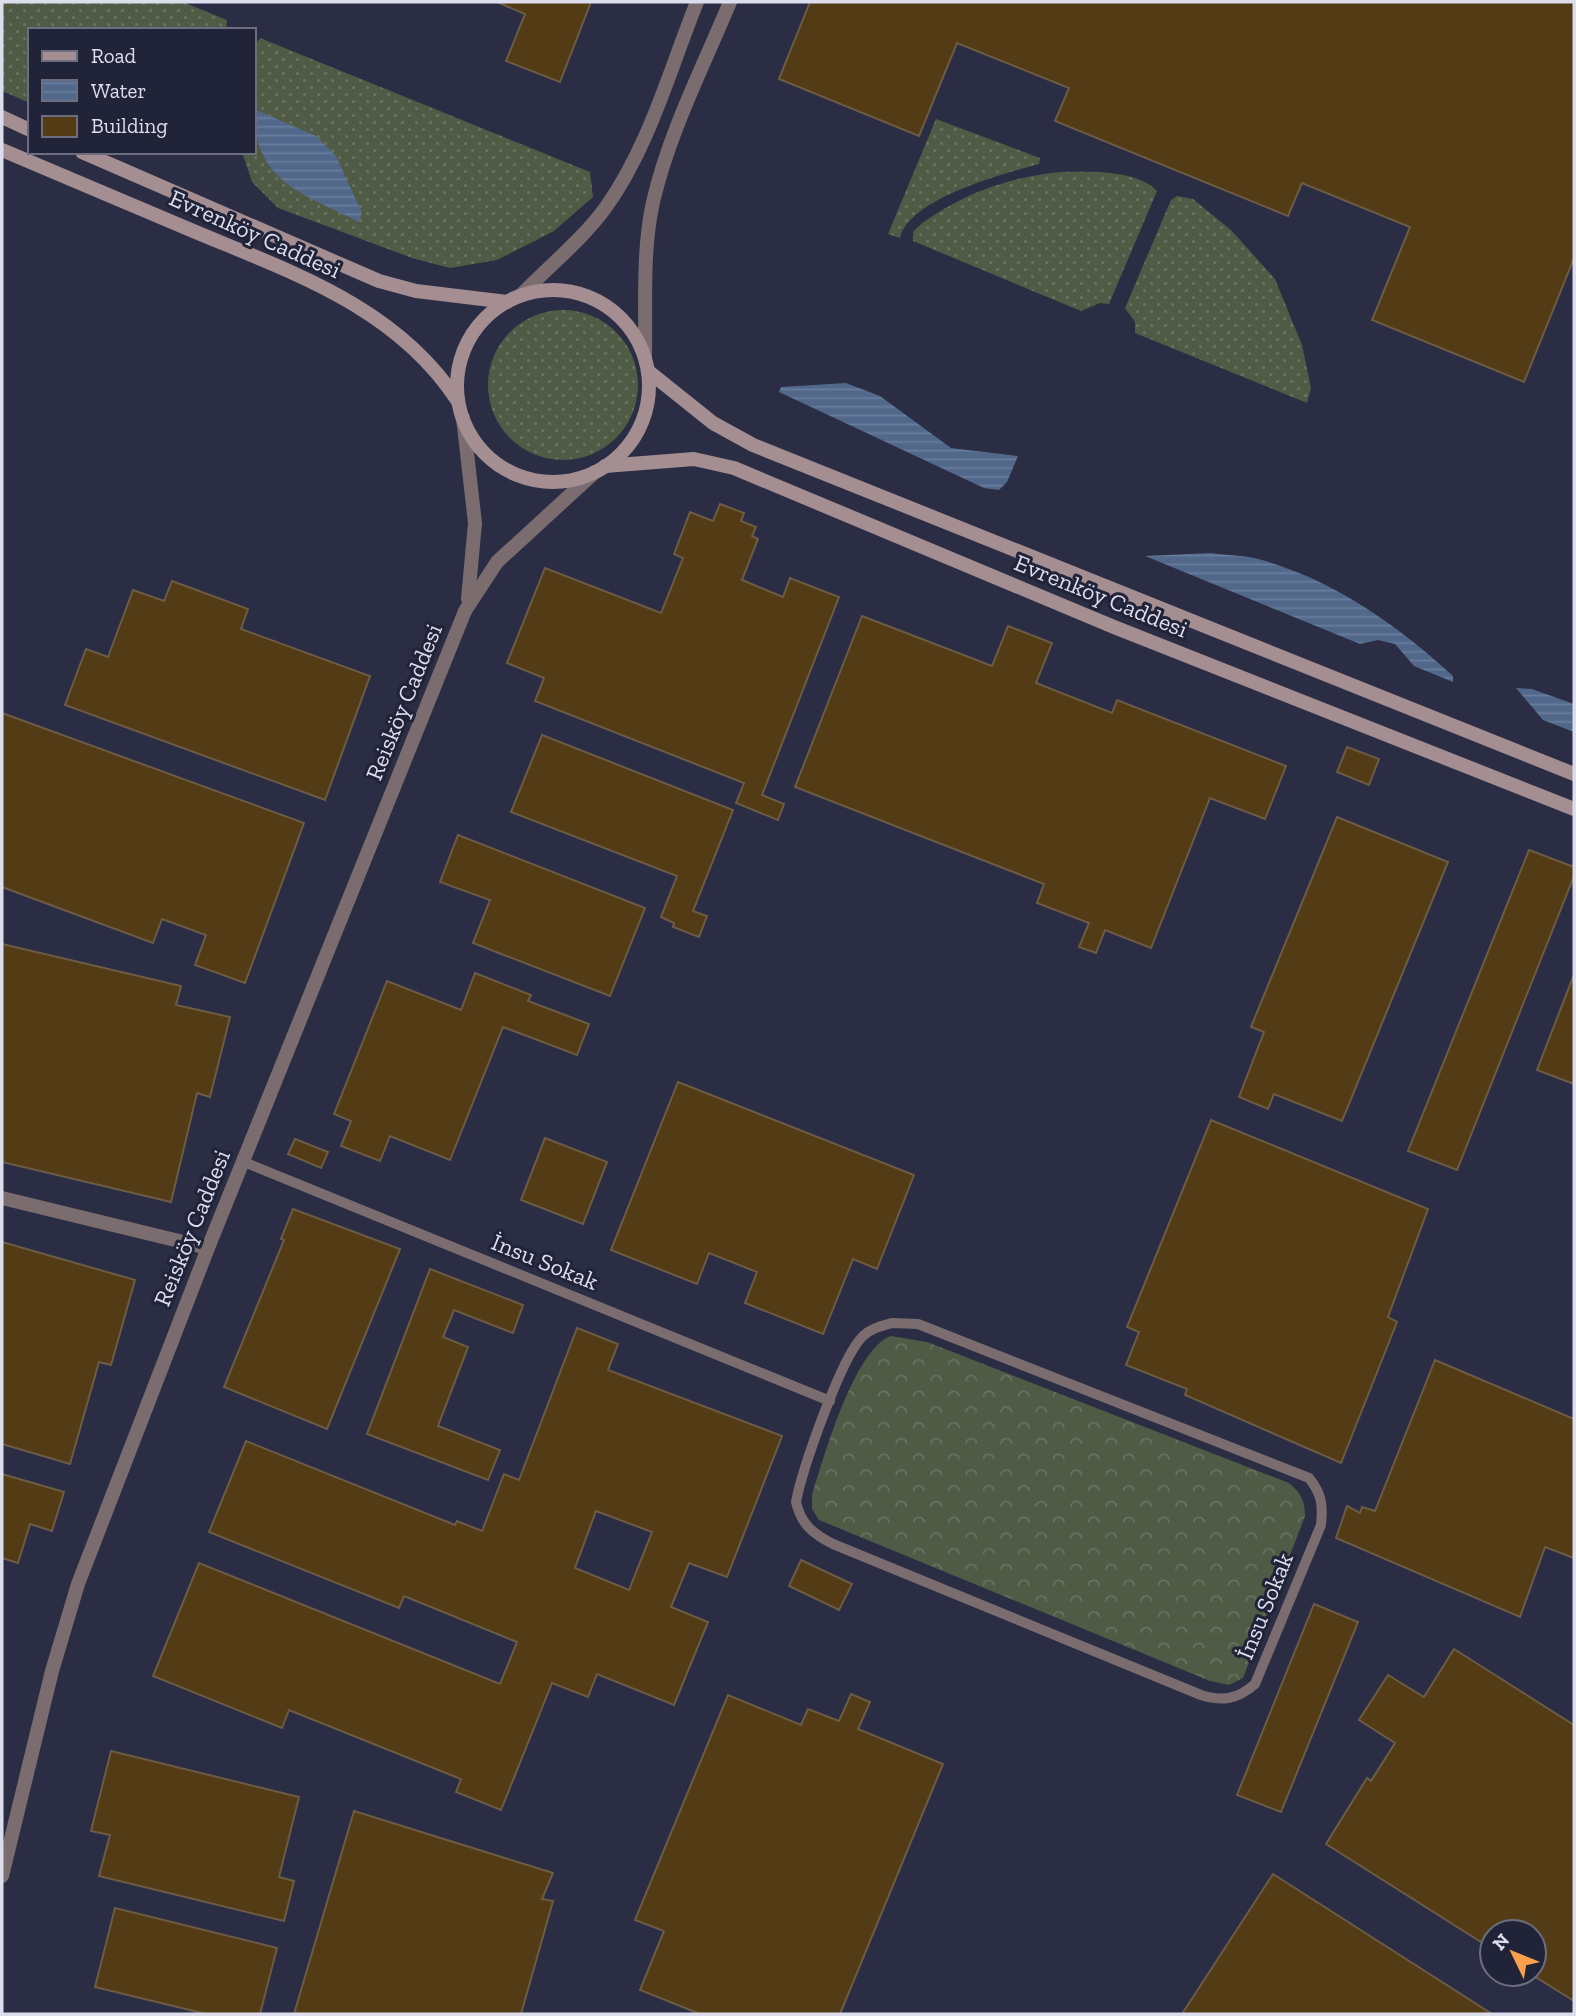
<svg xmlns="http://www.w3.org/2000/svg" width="1576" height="2016" font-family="'Zilla Slab',serif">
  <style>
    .grass { fill: url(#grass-dots) }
    .forest { fill: url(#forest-crowns) }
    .water { fill: url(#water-rules) }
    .building { fill: #533b16; stroke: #6c5c45; stroke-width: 2; fill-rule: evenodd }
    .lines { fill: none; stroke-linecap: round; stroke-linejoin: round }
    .service { stroke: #7a6c6f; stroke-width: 10 }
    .tertiary { stroke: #7a6c6f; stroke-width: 14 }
    .secondary { stroke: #a48e92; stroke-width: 14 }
    .labels { text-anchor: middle; stroke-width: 6; stroke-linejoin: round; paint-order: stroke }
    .street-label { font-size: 24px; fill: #dcdeed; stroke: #212338 }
  </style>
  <defs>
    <pattern id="grass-dots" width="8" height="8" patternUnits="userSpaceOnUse" patternTransform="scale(1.75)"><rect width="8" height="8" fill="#505b46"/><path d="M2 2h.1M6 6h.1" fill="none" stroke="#697261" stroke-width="1.8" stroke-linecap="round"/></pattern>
    <pattern id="forest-crowns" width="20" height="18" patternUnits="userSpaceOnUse" patternTransform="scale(1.75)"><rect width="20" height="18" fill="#505b46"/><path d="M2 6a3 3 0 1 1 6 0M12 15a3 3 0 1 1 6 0" fill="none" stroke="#697261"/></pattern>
    <pattern id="water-rules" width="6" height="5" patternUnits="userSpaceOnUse" patternTransform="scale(1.75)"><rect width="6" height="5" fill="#51688b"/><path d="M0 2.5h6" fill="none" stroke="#697d9c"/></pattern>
  </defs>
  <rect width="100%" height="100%" fill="#2a2d43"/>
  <g class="grass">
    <path d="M2 2H183L227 20 226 30H30V103L2 91Z"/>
    <path d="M260 38 590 172 593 197 554 231 497 260 450 268 412 258 278 208 252 182 242 152H254V47Z"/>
    <path d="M936 119 1040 158 1039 164C1003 174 910 198 900 238L888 234Z"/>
    <path d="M1061 172C1090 172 1135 169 1157 191L1109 304 1100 303 1081 311 913 241V232L921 224C964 193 1009 177 1061 172Z"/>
    <path d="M1177 196 1193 199 1232 231 1275 279 1302 345 1311 388 1307 403 1135 333V322L1125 308 1171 200Z"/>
    <circle cx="563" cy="385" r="75"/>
  </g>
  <path class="forest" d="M891 1336 927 1342 1289 1483C1301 1493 1305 1501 1305 1516L1243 1678 1229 1685 1210 1681 819 1520 812 1509V1495C824 1457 854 1349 891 1336Z"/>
  <g class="water">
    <path d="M254 109 316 136 336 156 362 213 359 222C303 193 254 183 254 109Z"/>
    <path d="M846 383 880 396 951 448 1018 456 1007 482 999 490 984 488 779 392 781 387Z"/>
    <path d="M1211 553C1225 555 1240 555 1254 558 1328 576 1398 625 1453 676V682L1414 666 1395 644 1378 640 1360 644 1145 556Z"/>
    <path d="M1516 688 1532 689 1574 704V732L1543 720Z"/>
  </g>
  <g class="building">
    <path d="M497 2H591L560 82 506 61 525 14Z"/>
    <path d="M810 2H1574V258L1524 382 1372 320 1410 227 1302 183 1288 216 1055 121 1069 88 957 43 919 136 779 79Z"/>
    <path d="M720 504 744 513 741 521 756 527 752 536 758 539 742 580 783 597 790 578 839 597 762 795 784 804 778 820 736 803 744 783 535 701 544 678 507 663 545 568 661 613 683 558 674 554 690 512 713 521Z"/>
    <path d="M172 581 248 609 241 629 370 676 325 800 65 705 86 649 108 657 133 590 164 601Z"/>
    <path d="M862 616 992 666 1008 626 1052 643 1036 683 1112 713 1117 700 1286 766 1265 819 1210 798 1151 948 1105 930 1096 953 1079 947 1089 923 1037 903 1044 884 795 787Z"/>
    <path d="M2 713 304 823 245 983 195 965 206 935 162 919 153 943 2 887Z"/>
    <path d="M542 735 733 810 693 911 707 916 699 937 673 927 674 923 661 917 677 876 511 812Z"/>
    <path d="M1347 747 1379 759 1369 785 1337 772Z"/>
    <path d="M1337 817 1448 862 1342 1121 1274 1094 1268 1109 1239 1097 1264 1032 1251 1027Z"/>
    <path d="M458 835 645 908 610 996 473 943 490 900 440 882Z"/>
    <path d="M1529 850 1574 867V876L1457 1170 1408 1151Z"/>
    <path d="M2 944 181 986 176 1005 230 1017 210 1097 197 1093 171 1202 2 1162Z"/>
    <path d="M475 973 531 995 528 1001 589 1024 577 1055 503 1027 450 1160 390 1136 380 1161 341 1146 351 1121 334 1114 387 981 461 1010Z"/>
    <path d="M1573 977H1574V1084L1537 1070Z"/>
    <path d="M678 1082 914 1175 877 1269 853 1259 823 1334 745 1303 757 1272 709 1253 697 1284 611 1250Z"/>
    <path d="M1211 1120 1428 1209 1388 1317 1397 1322 1341 1463 1185 1395 1187 1389 1126 1365 1139 1332 1127 1327Z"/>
    <path d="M545 1138 607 1162 583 1224 521 1200Z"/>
    <path d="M295 1139 328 1152 321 1168 288 1154Z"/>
    <path d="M293 1209 400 1249 327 1429 224 1387 284 1240 281 1239Z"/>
    <path d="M2 1242 135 1280 111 1365 99 1362 70 1464 2 1444Z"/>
    <path d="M430 1269 523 1305 513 1333 454 1310 443 1337 468 1347 438 1426 500 1450 488 1480 367 1434Z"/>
    <path d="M577 1328 618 1344 608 1370 782 1436 727 1577 689 1563 671 1607 708 1622 674 1705 597 1674 588 1697 552 1683 501 1810 456 1792 461 1779 289 1710 282 1728 153 1676 199 1563 500 1684 517 1642 404 1596 399 1608 209 1532 246 1441 455 1525 457 1521 482 1531 504 1474 519 1480ZM596 1511 652 1532 629 1590 575 1568Z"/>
    <path d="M1435 1360 1574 1419V1558L1545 1547 1520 1617 1336 1538 1347 1506 1360 1513 1362 1507 1375 1511Z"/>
    <path d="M2 1474 64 1492 52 1531 30 1524 18 1563 2 1558Z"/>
    <path d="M801 1560 852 1584 839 1610 789 1586Z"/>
    <path d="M1314 1604 1358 1622 1281 1812 1237 1795Z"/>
    <path d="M1454 1649 1574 1725V2001L1534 1976V1932H1492V1949L1326 1844 1367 1778 1371 1781 1395 1743 1359 1720 1388 1675 1424 1697Z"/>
    <path d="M851 1694 870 1702 858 1729 943 1764 840 2014H700L640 1990 664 1931 635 1920 728 1695 801 1725 808 1709 839 1721Z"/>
    <path d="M111 1751 299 1797 279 1877 294 1881 284 1921 99 1876 110 1835 91 1831Z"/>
    <path d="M354 1811 553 1873 542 1899 553 1901 521 2014H294Z"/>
    <path d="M1273 1874 1492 2014H1182Z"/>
    <path d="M115 1908 277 1948 260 2014H206L95 1987Z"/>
  </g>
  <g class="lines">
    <g class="service">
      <path d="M244 1162 830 1401"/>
      <path d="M892 1323 918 1324 1309 1478C1322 1494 1323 1505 1321 1525L1255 1684C1238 1699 1222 1702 1201 1695L833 1544C813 1534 801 1524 796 1502 802 1470 841 1357 863 1336 871 1328 882 1326 892 1323Z"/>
    </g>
    <g class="tertiary">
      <path d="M521 295C549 266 583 239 606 207 649 147 670 69 697 2"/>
      <path d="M645 357C646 306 642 252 653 202 669 133 703 67 730 2"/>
      <path d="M463 418 475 523 468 599"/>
      <path d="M2 1198 208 1248"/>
      <path d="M2 1876 52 1671 78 1584 208 1248 465 611 497 562 595 472"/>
    </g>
    <g class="secondary">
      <path d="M2 117 30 130"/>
      <path d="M2 150C67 178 133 205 198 233 294 273 397 308 457 400"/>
      <path d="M82 152 379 281 416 291 507 302"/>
      <circle cx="553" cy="386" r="96"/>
      <path d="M648 371 713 423 753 445 1574 774"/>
      <path d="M605 466 694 459 734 468 1114 627 1574 809"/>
    </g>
  </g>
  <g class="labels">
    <g class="street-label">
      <text transform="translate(255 234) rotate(24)" y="8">Evrenköy Caddesi</text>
      <text transform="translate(1101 596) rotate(22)" y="8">Evrenköy Caddesi</text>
      <text transform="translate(404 702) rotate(-68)" y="8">Reisköy Caddesi</text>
      <text transform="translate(192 1228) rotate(-68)" y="8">Reisköy Caddesi</text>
      <text transform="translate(545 1262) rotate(22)" y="8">İnsu Sokak</text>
      <text transform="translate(1265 1606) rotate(-68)" y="8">İnsu Sokak</text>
    </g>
  </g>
  <rect width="1576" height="2016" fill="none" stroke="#dcdeed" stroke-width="7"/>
  <rect x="28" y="28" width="228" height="126" fill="#212338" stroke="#6c6e80" stroke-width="2"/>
  <rect x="42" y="51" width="35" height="10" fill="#a48e92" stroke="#6c6e80" stroke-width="2"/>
  <text x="91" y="63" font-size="21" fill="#dcdeed">Road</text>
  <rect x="42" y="80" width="35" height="21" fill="url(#water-rules)" stroke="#6c6e80" stroke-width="2"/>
  <text x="91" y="98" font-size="21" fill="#dcdeed">Water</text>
  <rect x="42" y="116" width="35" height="21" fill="#533b16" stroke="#6c6e80" stroke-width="2"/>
  <text x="91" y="133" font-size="21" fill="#dcdeed">Building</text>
  <g transform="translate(1513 1953) rotate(313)"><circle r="33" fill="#212338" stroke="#6c6e80" stroke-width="2"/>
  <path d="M0-5L12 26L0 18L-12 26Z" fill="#f8a04b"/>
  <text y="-10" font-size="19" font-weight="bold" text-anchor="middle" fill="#dcdeed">N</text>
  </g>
</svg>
